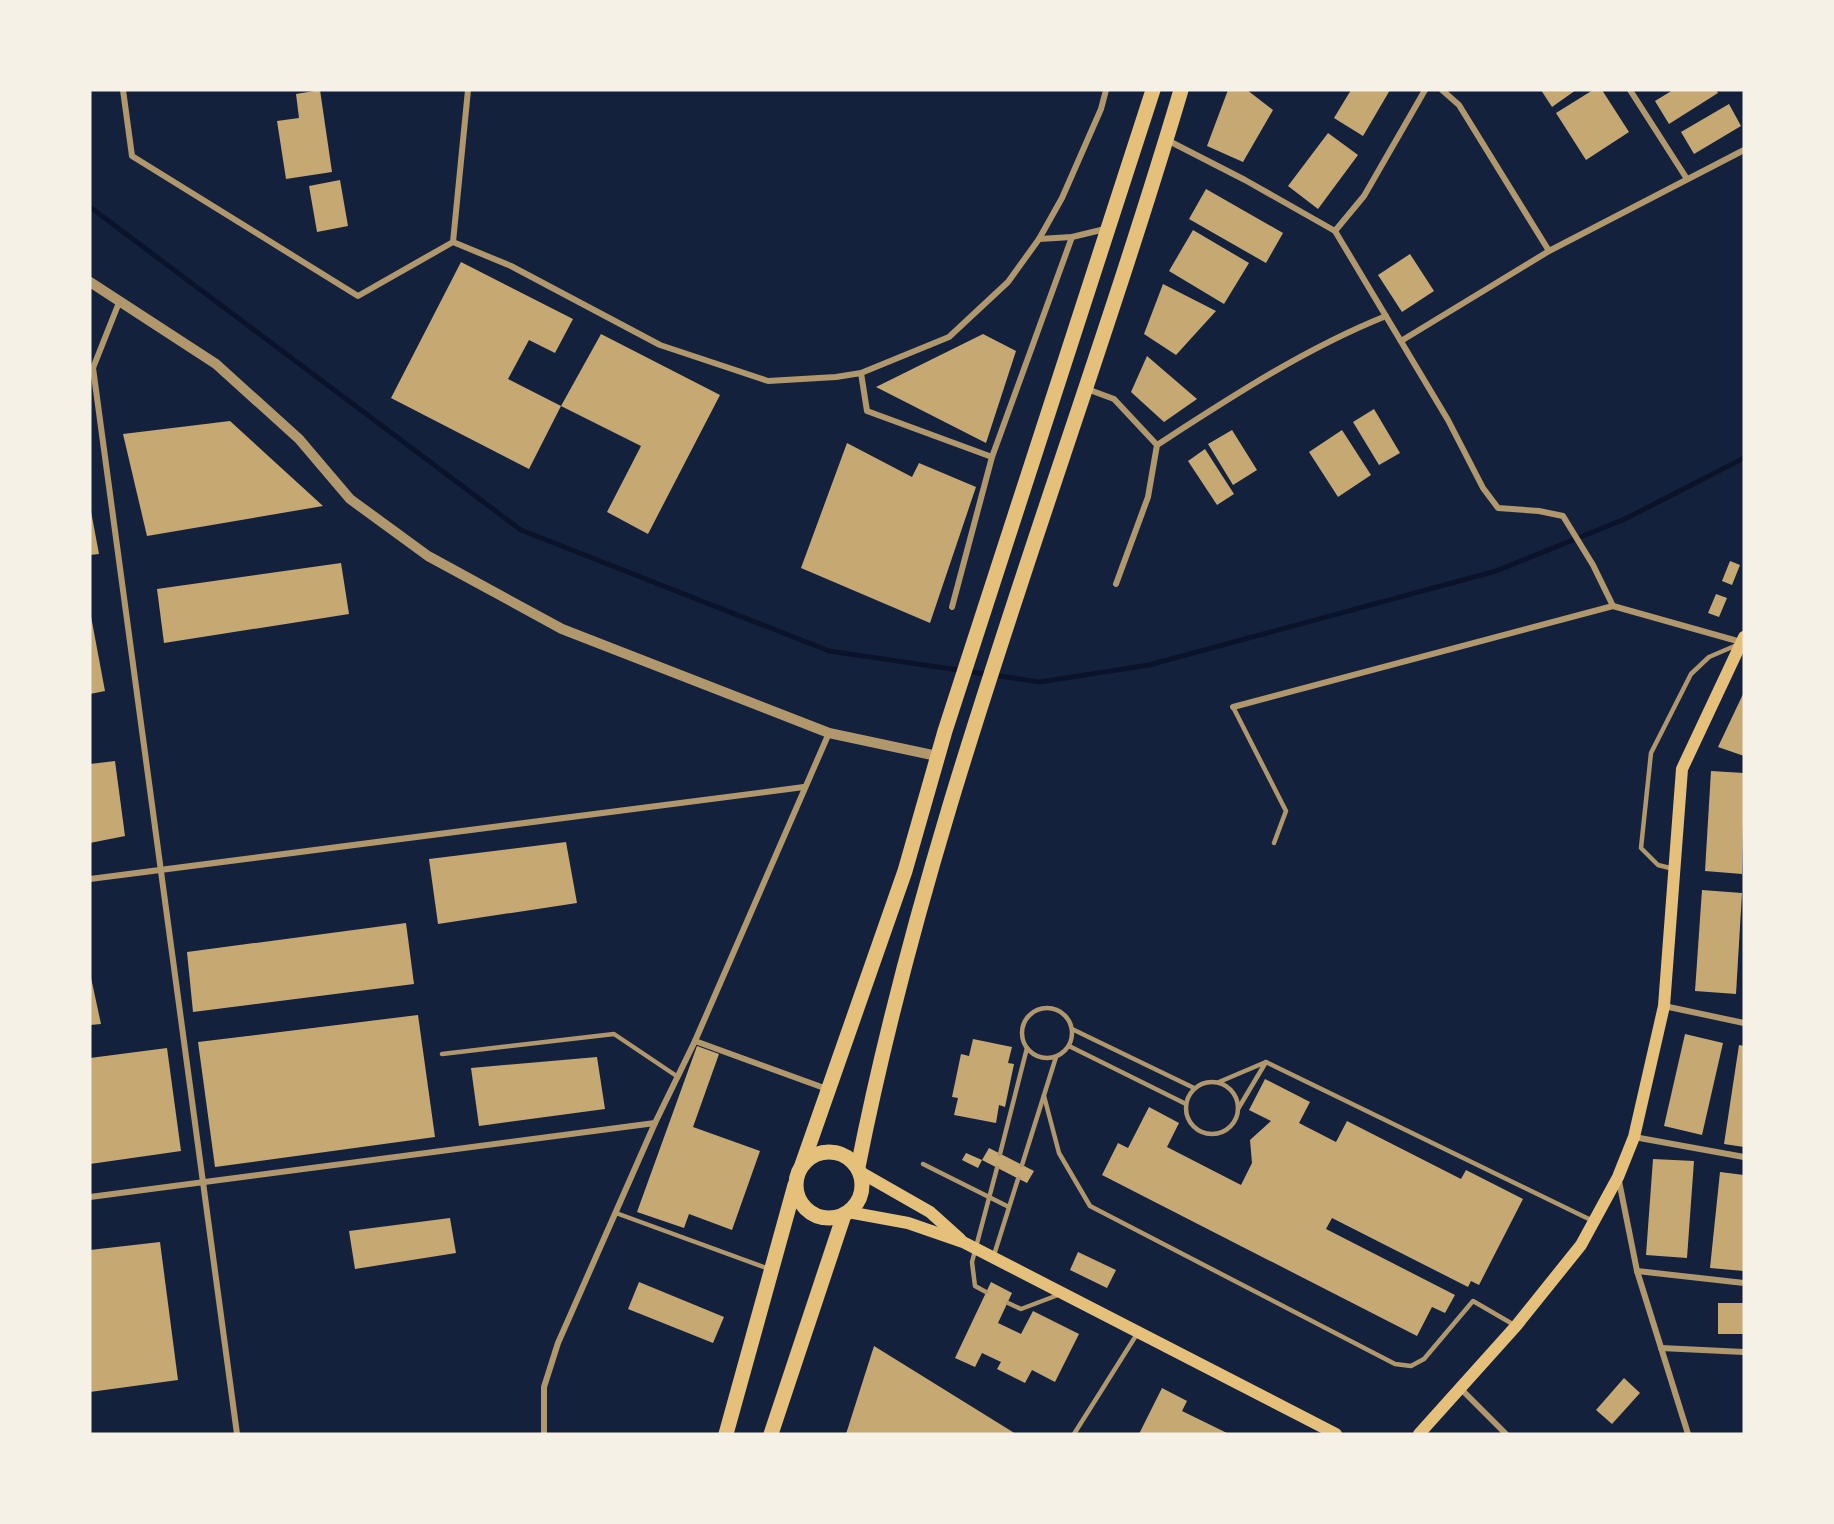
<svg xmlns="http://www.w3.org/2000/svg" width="1834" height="1524" font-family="'Golos Text',sans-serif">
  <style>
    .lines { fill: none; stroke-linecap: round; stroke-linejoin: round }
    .stream { stroke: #0b132b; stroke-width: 5 }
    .building { fill: #c6a872 }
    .service { stroke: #b1986c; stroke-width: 4.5 }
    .minor { stroke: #b1986c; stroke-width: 6 }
    .tertiary { stroke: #b1986c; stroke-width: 10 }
    .secondary { stroke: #e5c07b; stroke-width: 12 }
    .primary { stroke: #e5c07b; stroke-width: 15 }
  </style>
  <rect width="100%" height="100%" fill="#14213d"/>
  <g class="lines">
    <path class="stream" d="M90 207 521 530 829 651 1040 682 1149 665 1496 571 1625 519 1744 458"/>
  </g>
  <g class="building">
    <path d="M320 90 332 172 286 179 277 121 299 118 296 94Z"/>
    <path d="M1228 90H1247L1273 110 1243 162 1207 146Z"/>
    <path d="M1351 90H1390L1363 136 1334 118Z"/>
    <path d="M1541 90H1576L1552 107Z"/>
    <path d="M1593 90H1602L1629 132 1586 160 1556 113Z"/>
    <path d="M1673 90H1716L1718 93 1669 124 1655 101Z"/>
    <path d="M1729 104 1741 126 1694 154 1681 132Z"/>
    <path d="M1328 133 1358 155 1318 209 1288 186Z"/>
    <path d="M340 180 348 226 317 232 309 186Z"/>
    <path d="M1206 189 1283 233 1266 263 1189 219Z"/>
    <path d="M1193 230 1249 263 1224 304 1169 271Z"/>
    <path d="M1410 254 1434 291 1402 312 1378 275Z"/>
    <path d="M461 262 573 319 555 353 529 340 508 379 561 406 529 469 391 398Z"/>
    <path d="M1163 284 1216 311 1176 355 1144 334Z"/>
    <path d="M601 334 720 395 648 534 607 512 641 446 561 406Z"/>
    <path d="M983 334 1016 351 986 443 876 387Z"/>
    <path d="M1147 356 1197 399 1164 422 1131 392Z"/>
    <path d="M1374 409 1400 453 1379 465 1353 422Z"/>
    <path d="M230 421 323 506 147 536 123 434Z"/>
    <path d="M1232 430 1257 470 1233 485 1208 444Z"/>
    <path d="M1342 430 1371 475 1338 497 1309 452Z"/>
    <path d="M847 443 912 477 919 463 976 487 930 623 801 568Z"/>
    <path d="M1205 449 1234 494 1217 505 1188 461Z"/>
    <path d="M90 506 99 554 90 555Z"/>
    <path d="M1730 561 1740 565 1732 585 1722 581Z"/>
    <path d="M341 563 349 614 164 643 157 589Z"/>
    <path d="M1716 594 1727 598 1719 617 1708 613Z"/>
    <path d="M90 611 105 691 90 694Z"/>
    <path d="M1744 692V756L1718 747Z"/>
    <path d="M115 761 125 836 90 843V764Z"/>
    <path d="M1711 771 1744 773 1742 874 1705 871Z"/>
    <path d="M566 842 577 903 438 924 429 859Z"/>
    <path d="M1702 890 1742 893 1736 994 1695 991Z"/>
    <path d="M406 923 414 984 193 1012 187 952Z"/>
    <path d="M90 973 101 1024 90 1025Z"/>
    <path d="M418 1015 435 1137 215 1167 198 1042Z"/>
    <path d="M1685 1034 1723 1043 1702 1135 1664 1126Z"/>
    <path d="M973 1039 1012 1047 1008 1063 1014 1064 1005 1107 999 1105 996 1123 954 1115 958 1098 952 1097 961 1054 969 1056Z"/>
    <path d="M1739 1045 1744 1046V1147L1724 1144Z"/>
    <path d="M697 1046 719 1054 693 1127 760 1151 732 1230 689 1214 684 1228 637 1212Z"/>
    <path d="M167 1048 181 1151 90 1164V1058Z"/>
    <path d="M597 1057 605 1109 479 1126 471 1068Z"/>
    <path d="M1265 1079 1310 1102 1299 1123 1336 1142 1347 1121 1461 1179 1466 1170 1523 1199 1479 1285 1471 1281 1468 1287 1332 1218 1326 1229 1455 1295 1445 1313 1432 1307 1417 1336 1102 1175 1118 1143 1128 1148 1149 1107 1179 1123 1167 1147 1241 1185 1252 1163 1250 1140 1271 1121 1249 1110Z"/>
    <path d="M989 1148 1034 1171 1027 1183 982 1160Z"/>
    <path d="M966 1153 982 1160 978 1168 962 1160Z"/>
    <path d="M1653 1159 1694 1161 1687 1258 1646 1255Z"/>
    <path d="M1720 1172 1744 1175V1271L1710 1268Z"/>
    <path d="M450 1218 456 1253 355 1269 349 1231Z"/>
    <path d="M160 1242 178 1380 90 1392V1250Z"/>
    <path d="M1078 1252 1116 1270 1107 1288 1070 1270Z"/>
    <path d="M639 1282 724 1317 713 1343 628 1309Z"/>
    <path d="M991 1282 1012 1293 998 1323 1021 1334 1033 1311 1079 1334 1055 1382 1032 1370 1025 1383 997 1369 1001 1362 982 1353 975 1367 955 1358Z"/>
    <rect x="1718" y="1303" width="26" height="31"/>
    <path d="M874 1346 1016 1434H846Z"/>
    <path d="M1624 1378 1640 1393 1612 1424 1596 1410Z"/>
    <path d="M1162 1388 1187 1401 1182 1411 1229 1434H1139Z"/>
  </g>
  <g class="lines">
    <g class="service">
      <path d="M1233 707 1286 811 1274 843"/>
      <path d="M1674 869 1658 865 1641 848 1651 753 1691 674 1709 657 1737 645"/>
      <circle cx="1047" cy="1033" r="25"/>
      <path d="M1072 1029 1194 1088"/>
      <path d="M1069 1046 1186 1104"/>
      <path d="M442 1054 614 1034 678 1077"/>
      <path d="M1266 1062 1593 1221"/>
      <circle cx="1212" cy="1108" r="26"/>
      <path d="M1219 1082 1266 1062 1238 1109"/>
      <path d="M1044 1096 1059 1153 1090 1206 1395 1364 1411 1366 1424 1359 1473 1301 1516 1326"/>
      <path d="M1000 1154 1027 1048"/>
      <path d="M923 1164 1009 1207"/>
      <path d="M1022 1165 1056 1057"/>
      <path d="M616 1213 769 1269"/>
      <path d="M994 1255 1018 1179"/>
      <path d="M986 1292 975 1286 972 1262 997 1168"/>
      <path d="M1008 1303 1021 1309 1058 1295"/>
      <path d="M1074 1434 1137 1334"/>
    </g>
    <g class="minor">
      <path d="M123 90 132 156 358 296 453 242"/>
      <path d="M468 90 453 242 511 266 660 345 768 381 836 377 861 373 949 337 1008 282 1039 239 1062 198 1101 109 1106 90"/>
      <path d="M1442 90 1459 105 1549 251"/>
      <path d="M1630 90 1687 179"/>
      <path d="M1167 140 1245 180 1335 231 1364 196 1425 90"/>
      <path d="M1335 231 1448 420 1483 488 1498 508 1539 511 1563 516 1593 565 1613 606"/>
      <path d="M1039 239 1072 237 1105 229"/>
      <path d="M120 300 93 368 237 1434"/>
      <path d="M1401 341 1549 251 1744 150"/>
      <path d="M861 373 867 411 992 457"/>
      <path d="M1087 389 1114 399 1157 445"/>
      <path d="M1116 584 1148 497 1157 445C1231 397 1304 349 1386 316"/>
      <path d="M952 607 992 457 1072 237"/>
      <path d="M1233 707 1613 606 1741 642"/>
      <path d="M90 879 804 787"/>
      <path d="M1664 1006 1744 1023"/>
      <path d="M827 1089 695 1041 829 733"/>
      <path d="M1634 1137 1744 1157"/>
      <path d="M1619 1181 1637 1271 1688 1434"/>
      <path d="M90 1197 655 1123 695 1041"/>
      <path d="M1637 1271 1744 1283"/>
      <path d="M1661 1348 1744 1352"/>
      <path d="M1460 1388 1506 1434"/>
      <path d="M544 1434V1387L558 1343 655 1123"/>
    </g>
    <path class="tertiary" d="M90 282 216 364 299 439 350 499 428 556 562 629 829 733 937 756"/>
    <g class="secondary">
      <path d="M860 1172 930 1212 960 1239"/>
      <path d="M848 1212 908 1223 963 1242 1336 1434"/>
      <path d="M1419 1434 1516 1326 1581 1245 1618 1177 1634 1137 1664 1006 1682 769 1744 637"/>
    </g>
    <g class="primary">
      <circle cx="829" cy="1185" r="33"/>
      <path d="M802 1165 905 871 945 731 1153 90"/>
      <path d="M858 1167C931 798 1074 450 1181 90"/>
      <path d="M726 1434 795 1185"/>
      <path d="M771 1434 844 1215"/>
    </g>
  </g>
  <rect width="1834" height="1524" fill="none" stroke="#f6f1e7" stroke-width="183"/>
</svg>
